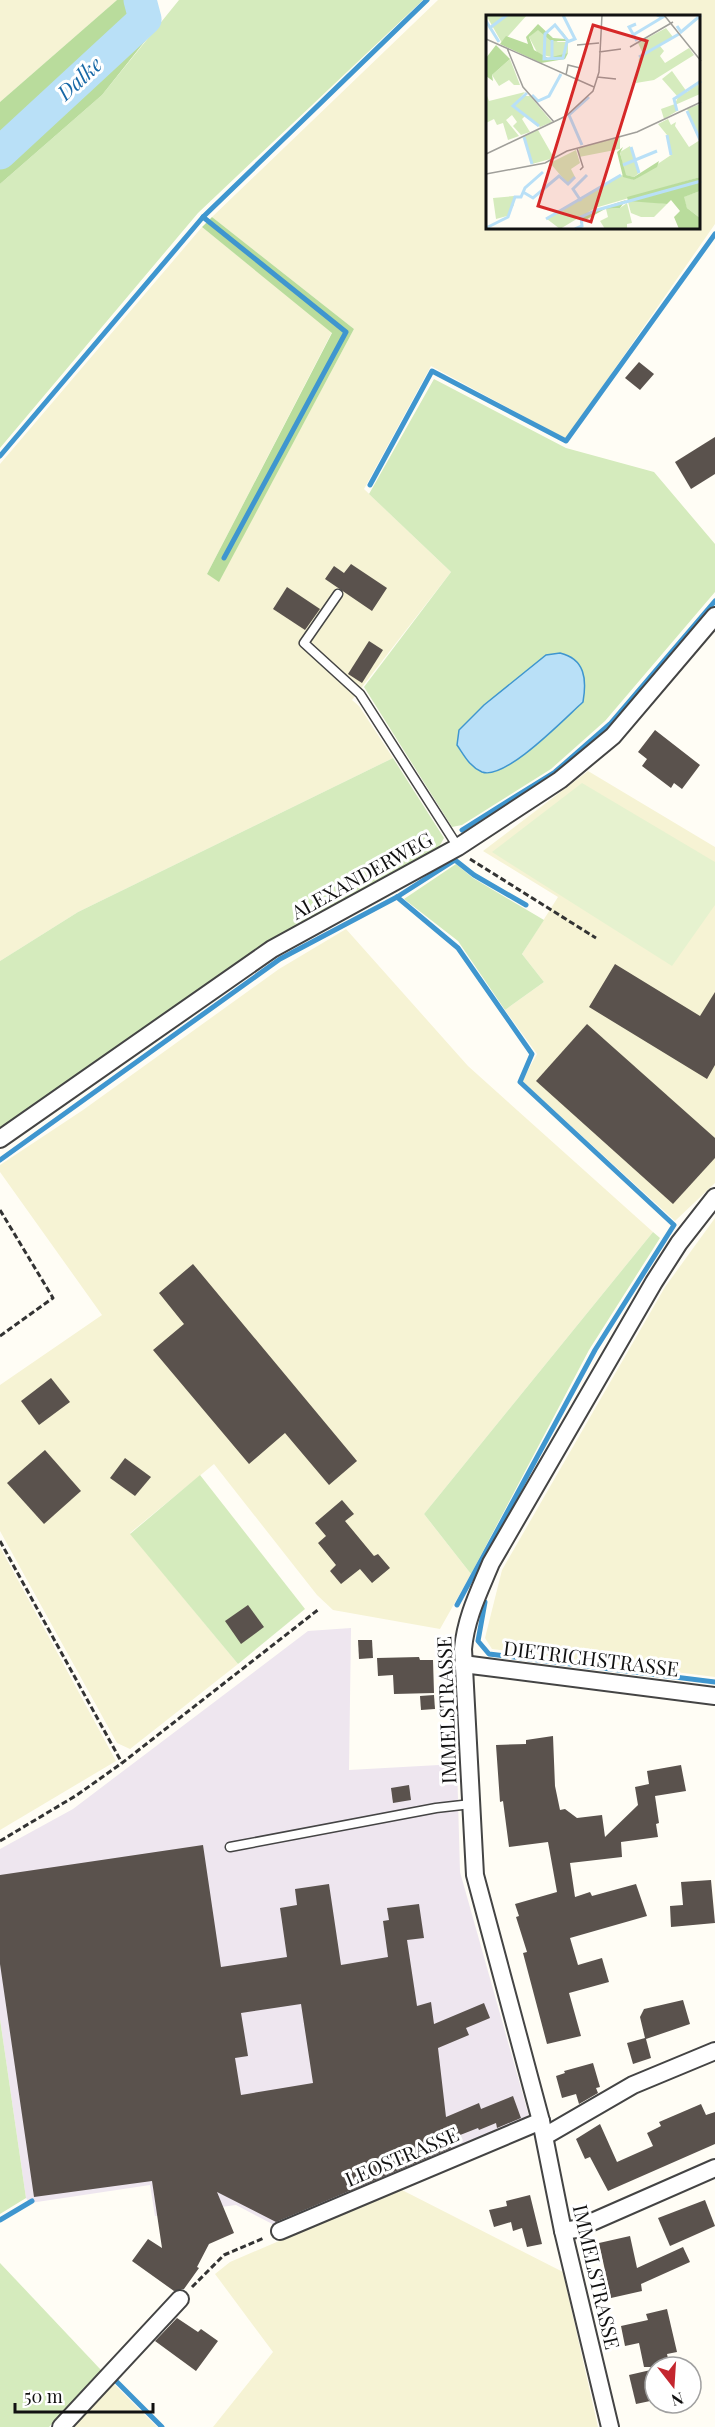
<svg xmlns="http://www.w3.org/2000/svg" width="715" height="2427" font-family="'Playfair Display',serif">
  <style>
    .industrial { fill: #eee6ef }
    .farmland { fill: #f6f3d4; fill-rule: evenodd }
    .green { fill: #d5ebbd }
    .forest { fill: #b9dc9c }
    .pitch { fill: #e6f2cf }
    .water { fill: #b9e0f7; stroke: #3f96cf; stroke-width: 1.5 }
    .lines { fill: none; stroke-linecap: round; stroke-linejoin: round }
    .stream { stroke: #3f96cf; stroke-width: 5 }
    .river { stroke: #b9e0f7; stroke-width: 33 }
    .building { fill: #5a524d; fill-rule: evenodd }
    .lane-casing { stroke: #444; stroke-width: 11 }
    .street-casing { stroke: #444; stroke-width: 20 }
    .path { stroke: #333; stroke-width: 3; stroke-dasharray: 6 3; stroke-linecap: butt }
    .lane { stroke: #fff; stroke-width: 8 }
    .street { stroke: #fff; stroke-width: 16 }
    .labels { text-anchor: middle; stroke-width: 6; stroke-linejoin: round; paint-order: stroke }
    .street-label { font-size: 20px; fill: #111; stroke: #fff }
    .water-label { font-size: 21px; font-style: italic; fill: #1768a6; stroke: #fff }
    .inset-river { fill: none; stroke: #b9e0f7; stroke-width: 3 }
    .inset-road { fill: none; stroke: #a09f9a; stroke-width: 1.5 }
    .view { fill: #d62828; fill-opacity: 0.15; stroke: #d62828; stroke-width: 3 }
    .inset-edge { fill: none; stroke: #111; stroke-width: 3 }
  </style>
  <rect width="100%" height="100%" fill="#fffdf5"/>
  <path class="industrial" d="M351 1628 349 1770 457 1764 460 1872 530 2120 280 2228 236 2205 155 2216 150 2185 30 2203 26 2198 0 2019V1849L73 1809 308 1631Z"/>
  <g class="farmland">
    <path d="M0 0H117L0 102Z"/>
    <path d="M438 0H715V224L566 439 431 366 364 489 451 572 352 700 359 706 393 758 78 912 0 961V464L202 227 332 332 207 574 219 581 354 329 212 217ZM487 16H698V228H487Z"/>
    <path d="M588 771 715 847V1183L675 1221 522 1081 537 1054 505 1010 544 982 522 954 558 897 483 851Z"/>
    <path d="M346 929 468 1066 653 1232 424 1514 471 1574 440 1629 333 1610 317 1595 214 1464 130 1533 238 1664 130 1749 117 1743 0 1531V1385L102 1315 0 1172V1165L83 1110 279 969Z"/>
    <path d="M715 1218V1677L492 1649 485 1638 502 1570 665 1287Z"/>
    <path d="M0 1547 116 1761 0 1830Z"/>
    <path d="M400 2189 563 2272 598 2427H213L273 2352 215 2274 230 2262Z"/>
    <path d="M112 2382 157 2427H71Z"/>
  </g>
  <g class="green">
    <path d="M179 0H423L198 213 0 448V184L102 95Z"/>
    <path d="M434 379 566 448 654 472 715 544V592L605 721 551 769 462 825 452 827 364 687 451 572 369 494Z"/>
    <path d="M393 758 444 838 434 856 0 1131V961L78 912Z"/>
    <path d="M456 864 473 878 544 920 522 954 544 982 505 1010 458 941 404 899Z"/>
    <path d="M653 1232 660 1238 589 1350 471 1574 424 1514Z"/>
    <path d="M200 1475 305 1609 238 1664 130 1534Z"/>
    <path d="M0 2019 26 2198 0 2214Z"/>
    <path d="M0 2263 101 2370 49 2427H0Z"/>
  </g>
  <g class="forest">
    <path d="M117 0H156L161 21 102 95 0 184V102Z"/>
    <path d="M212 217 354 329 219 582 207 574 332 333 202 227Z"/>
  </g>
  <path class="pitch" d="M582 783 715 862V905L672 966 492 852Z"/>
  <path class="water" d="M560 653C585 659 587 679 583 702 565 718 505 781 482 772 469 766 464 755 457 745L459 730 484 705 546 655Z"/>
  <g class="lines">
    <g class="stream">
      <path d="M203 217 346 332 224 558"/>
      <path d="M0 456 203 217 427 0"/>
      <path d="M370 485 432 371 566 441 715 234"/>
      <path d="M462 830 555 772 610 724 715 601"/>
      <path d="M397 897 458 948 532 1054 520 1082 674 1225 595 1350 457 1605"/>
      <path d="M0 1160 280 959 397 897 455 860 474 875 526 905"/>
      <path d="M485 1602 478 1641 489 1654 715 1682"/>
      <path d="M0 2220 32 2201"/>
      <path d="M116 2381 162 2427"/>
    </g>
    <path class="river" d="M0 153 145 19 140 0"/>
  </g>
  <g class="building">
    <path d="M639 362 654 374 640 390 625 378Z"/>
    <path d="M715 437V474L691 489 675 462Z"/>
    <path d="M351 564 387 588 372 611 325 579 334 566 344 573Z"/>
    <path d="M287 587 320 609 305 630 273 609Z"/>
    <path d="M369 641 383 650 362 683 348 674Z"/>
    <path d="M655 730 700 765 682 789 674 783 671 788 642 766 647 759 638 752Z"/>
    <path d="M615 964 700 1016 715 992V1065L707 1079 589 1007Z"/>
    <path d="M587 1024 715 1138V1158L673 1204 536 1081Z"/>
    <path d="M193 1264 357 1461 329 1485 285 1433 249 1464 153 1350 184 1324 159 1293Z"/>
    <path d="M51 1378 70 1402 39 1425 21 1401Z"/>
    <path d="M45 1450 81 1491 44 1524 7 1483Z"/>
    <path d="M125 1458 151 1477 135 1496 110 1478Z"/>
    <path d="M342 1500 354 1514 345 1521 374 1556 378 1554 390 1568 372 1583 360 1569 341 1584 330 1571 336 1565 318 1543 326 1536 315 1523Z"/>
    <path d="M248 1605 264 1627 241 1644 225 1621Z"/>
    <path d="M358 1640H372L373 1658 359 1659Z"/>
    <path d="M419 1657 420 1660H433L434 1693 394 1694 393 1675 378 1676 377 1658Z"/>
    <path d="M434 1695 435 1709 421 1710 420 1696Z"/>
    <path d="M553 1736 555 1786 560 1810 565 1809 577 1818 602 1815 605 1837 638 1805 635 1787 649 1784 647 1771 681 1765 686 1791 655 1796 659 1823 656 1824 658 1837 621 1842 622 1857 570 1863 575 1897 590 1892 592 1896 636 1884 647 1916 570 1938 578 1965 602 1958 609 1982 569 1993 581 2036 547 2044 523 1953 527 1952 516 1917 519 1916 515 1904 557 1892 548 1842 509 1847 503 1801 500 1802 496 1745 526 1744V1740Z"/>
    <path d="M409 1785 411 1800 393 1803 391 1788Z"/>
    <path d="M203 1845 221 1967 287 1957 280 1908 297 1905 295 1889 329 1884 341 1965 388 1957 383 1921 389 1920 387 1908 419 1904 424 1938 407 1940 417 2006 431 2002 434 2024 484 2003 490 2018 466 2028 469 2035 438 2048 446 2117 479 2103 481 2109 513 2096 521 2118 497 2128 496 2123 479 2130 478 2128 450 2139 451 2148 276 2222 217 2192 234 2233 209 2244 197 2267 199 2268 184 2289 174 2291 132 2261 148 2239 162 2248 152 2181 34 2197 0 1964V1875ZM301 2004 313 2083 241 2095 235 2058 248 2056 241 2013Z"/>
    <path d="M711 1880 715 1923 671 1927 670 1906 683 1905 681 1882Z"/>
    <path d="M683 2000 690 2024 646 2039 651 2058 633 2064 627 2043 645 2038 640 2017 644 2009Z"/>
    <path d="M593 2063 600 2087 596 2088 598 2093 579 2104 576 2094 562 2098 556 2076 565 2073 564 2071Z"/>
    <path d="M701 2104 706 2115 715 2112V2144L608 2191 590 2157 585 2159 576 2139 600 2124 617 2162 653 2146 647 2133 661 2126 659 2122Z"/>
    <path d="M530 2195 542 2244 527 2247 522 2228 513 2231 511 2222 494 2227 489 2210 507 2206 506 2201Z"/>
    <path d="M705 2200 715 2226 670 2246 658 2218Z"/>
    <path d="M630 2236 637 2268 683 2247 690 2262 641 2284 642 2291 611 2298 599 2243Z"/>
    <path d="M667 2309 677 2352 667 2354 670 2367H644L639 2343 625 2346 621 2326 648 2320 646 2314Z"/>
    <path d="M177 2318 198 2332 201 2329 218 2341 196 2371 155 2341Z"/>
    <path d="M655 2369V2400L636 2404 629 2375Z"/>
  </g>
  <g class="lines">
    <defs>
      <g id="lane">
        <path d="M338 594 304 643 360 694 458 847"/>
        <path d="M230 1847 436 1808 471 1804"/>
      </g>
      <g id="street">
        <path d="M0 1139 272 949 458 847 560 780 613 736 715 616"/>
        <path d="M463 1664 715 1696"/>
        <path d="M545 2136 633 2085 715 2051"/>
        <path d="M280 2231 541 2121"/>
        <path d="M563 2231 576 2229 715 2168"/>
        <path d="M61 2427 180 2299"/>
        <path d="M610 2427 563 2231 541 2121 475 1875 463 1649C466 1617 479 1592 491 1563L654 1282 679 1243 715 1197"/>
      </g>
    </defs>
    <use href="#lane" class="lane-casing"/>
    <use href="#street" class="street-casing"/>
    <g class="path">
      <path d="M470 859 596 938"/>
      <path d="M0 1210 53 1298 0 1336"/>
      <path d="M0 1541 122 1763"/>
      <path d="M0 1841 77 1795 122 1763 319 1609"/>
      <path d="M192 2287 224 2255 264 2238"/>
    </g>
    <use href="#lane" class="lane"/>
    <use href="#street" class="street"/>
  </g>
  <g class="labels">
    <g class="street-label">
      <text transform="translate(362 876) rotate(-29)" y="7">ALEXANDERWEG</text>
      <text transform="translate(591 1659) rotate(7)" y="7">DIETRICHSTRASSE</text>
      <text transform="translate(447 1710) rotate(-92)" y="7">IMMELSTRASSE</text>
      <text transform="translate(402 2157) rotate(-23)" y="7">LEOSTRASSE</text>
      <text transform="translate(596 2277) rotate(77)" y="7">IMMELSTRASSE</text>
    </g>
    <g class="water-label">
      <text transform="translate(80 79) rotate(-43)" y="7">Dalke</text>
    </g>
  </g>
  <g transform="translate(486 15)">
    <rect width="214" height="214" fill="#fffdf5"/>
    <path d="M0 0H41L16 28ZM180 13 187 22 174 31 178 36 174 41 179 48 203 33 208 40 168 65 150 68 153 43 158 41 152 28ZM52 14 72 27H82V38L70 43 52 39 43 22ZM24 44 34 70H28L23 65 13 71 6 60ZM186 56 201 77 212 69 214 79 189 90 191 96 178 104 175 94 189 89 192 82 176 64ZM39 77 27 91 38 81H44L66 107 54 112 39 101 36 104 44 117 35 120 27 111 31 107 26 100 20 105 33 121 22 125 17 108 11 110 8 104 0 108V78L3 86ZM214 89V162L109 193 74 214 61 204 136 160 148 165 185 140 181 120 172 109 182 104 185 110 190 107 189 111 203 132 214 125 201 94ZM52 115 68 143 46 149 38 121ZM134 122V134L93 142V133ZM144 131 153 158 148 162 139 160 134 137ZM90 135 94 148 85 154 89 162 82 169 64 148ZM214 176V203L201 193 197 182ZM28 181V190L21 201 10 204 7 183ZM149 185 181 189 168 202H155L145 198 142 187ZM141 188 146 208 141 209V214H119L114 206 122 202 120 194 134 193Z" fill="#d5ebbd"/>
    <path d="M52 9 67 23 79 24 76 16 83 26H65L52 15 43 22 48 35 62 43 82 38 79 44 55 48 14 29 20 21 42 29 40 22ZM10 30 24 44 6 60 7 66 0 61V43ZM137 132 134 138 140 160 148 162 173 146 171 152 148 165 137 162 131 137ZM214 162V176L198 182 201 193 214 203V214H193L188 202 194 196 185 185 181 189 142 186 141 182ZM140 185 134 193 119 194 94 208V202L100 198Z" fill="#b9dc9c"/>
    <path class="inset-river" d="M77 0 89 24 81 27 77 43 58 44 59 19 69 10 82 26M0 6 13 27M150 9 143 12 151 26M191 11 195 17 215 0M5 12 21 0M147 20 177 2 171 0M153 42 193 19M66 45V25M41 78 27 91 53 111M46 80 52 86 63 81 75 59M191 96 188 84 215 66M201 96 214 125M181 120 185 140M38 122 46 149M96 130 83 100 103 82M145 132 153 158M137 150 171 136M37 177 47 183 73 161 82 169 89 162M95 186 87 174 101 160M60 204 135 160M0 213 22 202 29 182H35L39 173 57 157M89 214 96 211 95 202 111 195 215 166"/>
    <path class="inset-road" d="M178 0 215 46M0 24 108 72M91 30 113 28M144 32 187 7M21 33 37 72 68 107M113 37 135 34M80 60 82 50 94 53M111 62 130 64M91 133 97 152 94 155M0 139 80 101 107 76 113 57 116 0M0 159 59 148 81 136 151 117 215 87"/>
    <path class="view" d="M107 10 161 26 105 207 52 191Z"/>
    <rect width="214" height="214" class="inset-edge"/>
  </g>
  <g transform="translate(673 2385) rotate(163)"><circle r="28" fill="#ffffff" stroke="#a0a0a0" stroke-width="1.5"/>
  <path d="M0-4.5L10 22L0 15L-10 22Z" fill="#c4262e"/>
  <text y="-9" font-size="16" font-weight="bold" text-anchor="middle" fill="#111111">N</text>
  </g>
  <path d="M15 2403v9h138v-9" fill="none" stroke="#111111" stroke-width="3"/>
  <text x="24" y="2403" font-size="18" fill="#111111" stroke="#ffffff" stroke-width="4.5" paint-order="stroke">50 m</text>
</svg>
